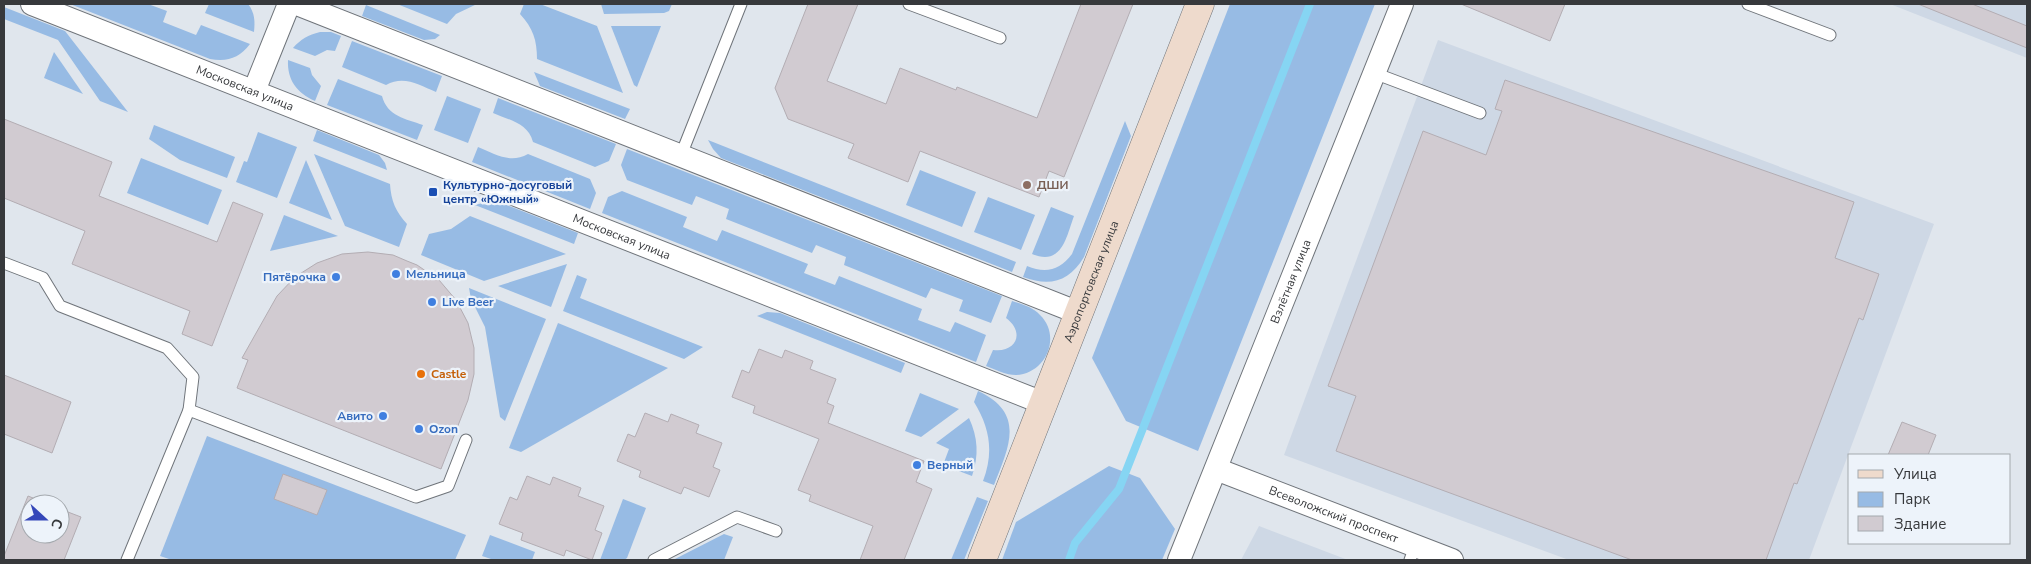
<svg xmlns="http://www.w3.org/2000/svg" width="2031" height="564" font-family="'Nunito Sans',sans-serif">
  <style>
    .built { fill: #ced8e5 }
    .green { fill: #97bbe4 }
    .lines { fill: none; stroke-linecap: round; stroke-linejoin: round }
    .stream { stroke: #86d5f3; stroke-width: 8 }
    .building { fill: #d1cbd1; stroke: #b3adb3 }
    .lane-casing { stroke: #6f747a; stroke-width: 13 }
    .street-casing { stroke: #6f747a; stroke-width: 24 }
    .secondary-casing { stroke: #6f747a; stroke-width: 29 }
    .lane { stroke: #fff; stroke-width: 11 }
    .street { stroke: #fff; stroke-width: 22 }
    .secondary { stroke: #eedacc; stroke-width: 28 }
    .education-dot { fill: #8d6e63; stroke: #edf3fa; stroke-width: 2 }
    .transit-dot { fill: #1a4fb4; stroke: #edf3fa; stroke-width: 2 }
    .shop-dot { fill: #3f7fe0; stroke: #edf3fa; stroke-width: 2 }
    .food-dot { fill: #e8710a; stroke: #edf3fa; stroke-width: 2 }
    .labels { text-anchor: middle; stroke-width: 4.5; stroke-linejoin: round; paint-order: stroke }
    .street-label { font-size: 12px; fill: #37393c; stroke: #edf3fa }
    .transit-label { font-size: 12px; font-weight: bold; fill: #164399; stroke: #edf3fa; text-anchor: start }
    .education-label { font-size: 12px; font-weight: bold; fill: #785e54; stroke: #edf3fa; text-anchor: start }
    .shop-label { font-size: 12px; font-weight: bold; fill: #366cbe; stroke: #edf3fa; text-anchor: start }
    .food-label { font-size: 12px; font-weight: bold; fill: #c56008; stroke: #edf3fa; text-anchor: start }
  </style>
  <rect width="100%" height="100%" fill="#e0e6ed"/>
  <g class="built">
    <path d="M1890 4H2027V58Z"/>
    <path d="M1438 40 1934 224 1809 560H1569L1284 455Z"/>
    <path d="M1259 526 1348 560H1241Z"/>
  </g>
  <g class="green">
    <path d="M70 4H148L167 11 163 22 196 35 201 25 250 44C239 58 228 62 210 59Z"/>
    <path d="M209 4H248C255 13 255 21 254 32L205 13Z"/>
    <path d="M397 4H477L456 14 447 24Z"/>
    <path d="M524 4H540L597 26 623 93 537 59C537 40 533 28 520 14Z"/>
    <path d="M601 4H672L669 11 664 13 604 14Z"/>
    <path d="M1230 4H1375L1198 451 1126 421 1092 358Z"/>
    <path d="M366 5 440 35 435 39 424 40 362 16Z"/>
    <path d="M4 7 65 31 128 112 100 101 58 40 4 19Z"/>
    <path d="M611 26H661L637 87 634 85Z"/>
    <path d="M320 32H331L341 36 335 51 327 50 315 56 293 48C301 39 308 35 320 32Z"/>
    <path d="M352 41 442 76 436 92C419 85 404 75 386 85L342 67Z"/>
    <path d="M54 52 83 94 44 78Z"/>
    <path d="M288 60 310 68 312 75 321 86 315 101C297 93 287 80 288 60Z"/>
    <path d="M534 72 630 109 625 119 540 86Z"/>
    <path d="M338 79 382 96C387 116 406 119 423 125L417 140 327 105Z"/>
    <path d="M447 96 481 109 468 143 434 130Z"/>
    <path d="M498 98 616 144 609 161 595 167 533 142C528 123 509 120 493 113Z"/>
    <path d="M1125 121 1131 136 1084 257C1069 282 1050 287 1023 277L1027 266C1046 274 1060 270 1072 254Z"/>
    <path d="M154 125 235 157 227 178 180 160 149 139Z"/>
    <path d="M317 130 379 155 385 163 387 170 313 141Z"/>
    <path d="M258 132 297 147 277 198 236 182 244 161 247 162Z"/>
    <path d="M708 140 1016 262 1012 272 721 158 713 149Z"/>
    <path d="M478 147C495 154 510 164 528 154L590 179 596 193 590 209 472 162Z"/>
    <path d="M627 149 1002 296 991 323 959 311 963 300 931 288 926 298 844 265 846 257 816 245 812 253 726 219 729 209 696 196 692 205 627 180 621 165Z"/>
    <path d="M314 154 390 184C391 201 396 212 407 224L399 247 345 226Z"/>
    <path d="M141 158 222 190 208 225 127 193Z"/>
    <path d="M306 160 332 220 289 203Z"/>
    <path d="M920 170 976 192 962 227 906 205Z"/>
    <path d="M622 191 687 217 683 227 717 241 722 230 808 264 804 273 835 285 839 276 922 309 918 320 950 332 955 322 986 335 976 362 602 213 608 197Z"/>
    <path d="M988 197 1035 215 1021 250 974 232Z"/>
    <path d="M494 200 578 233 574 244 475 205Z"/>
    <path d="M1051 207 1074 216C1066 238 1062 266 1032 254Z"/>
    <path d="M284 215 338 236 270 251Z"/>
    <path d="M470 216 566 254 484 281 421 255 429 234 451 229Z"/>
    <path d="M567 264 551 307 498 286Z"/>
    <path d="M577 275 587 279 580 298 703 347 684 359 563 311Z"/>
    <path d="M469 288 546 319 505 421 500 417 485 327 471 299Z"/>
    <path d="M1012 301C1022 304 1033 307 1040 315 1062 336 1046 374 1016 375 1006 375 996 370 986 366L993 350C1017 353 1025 332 1006 318Z"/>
    <path d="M767 312 780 313 905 363 901 373 757 316Z"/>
    <path d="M558 323 668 368 521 452 509 448Z"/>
    <path d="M978 391C1026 413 1009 447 994 485L983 481C994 452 990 428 974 402Z"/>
    <path d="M920 393 959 409 921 437 905 431Z"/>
    <path d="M969 418C978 438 979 455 972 476L943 465 949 449 936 443Z"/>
    <path d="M207 436 466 535 455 560H172L160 556Z"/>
    <path d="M1109 466 1140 478 1175 529 1162 560H1002L1016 522Z"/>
    <path d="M977 497 988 501 964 560H951Z"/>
    <path d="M623 499 646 508 627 558 624 560H600Z"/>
    <path d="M724 534 733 537 724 560H673Z"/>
    <path d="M490 535 535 552 532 560H494L482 556Z"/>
  </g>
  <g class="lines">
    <path class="stream" d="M1069 560 1075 543 1119 489 1310 4"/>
  </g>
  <g class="building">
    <path d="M808 4H858L827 81 886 104 900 68 956 90 957 87 1037 118 1081 4H1133L1064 177 1049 171 1039 197 920 151 908 182 848 158 854 144 788 119 775 88Z"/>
    <path d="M1461 4H1565L1550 41Z"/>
    <path d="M1918 4H1972L2027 26V48Z"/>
    <path d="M1505 80 1854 202 1835 258 1879 274 1863 320 1859 318 1797 484 1794 483 1766 560H1632L1336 451 1356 396 1328 386 1423 131 1486 155 1502 111 1495 109Z"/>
    <path d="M4 119 112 162 99 196 217 242 233 202 263 214 212 346 182 334 190 311 72 264 85 231 4 198Z"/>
    <path d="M368 252 393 255 407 261 417 265 439 280 456 300 468 323 474 348V374L468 400 441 469 237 388 248 360 242 358 277 296 295 277 317 263 342 254Z"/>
    <path d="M759 349 782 358 785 350 813 361 810 369 836 379 827 403 834 406 828 423 924 461 916 482 932 489 904 560H860L873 526 809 501 811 495 798 490 819 439 753 413 755 406 732 397 742 370 749 373Z"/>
    <path d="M4 375 71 402 52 453 4 434Z"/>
    <path d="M645 413 668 422 671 414 699 425 696 433 722 443 713 467 720 470 709 497 684 487 681 494 639 477 641 471 617 461 628 434 635 437Z"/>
    <path d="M1902 422 1936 435 1928 455H1888Z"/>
    <path d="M283 474 327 490 317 515 274 499Z"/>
    <path d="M527 476 550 485 553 477 581 488 578 496 604 506 595 530 602 533 592 560 566 550 564 556 521 540 523 533 499 524 510 497 517 500Z"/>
    <path d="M28 496 48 504H30V534H60V509L81 517 64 560H4V556Z"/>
  </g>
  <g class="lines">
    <defs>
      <g id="lane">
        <path d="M909 4 1000 38"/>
        <path d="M1748 4 1830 35"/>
        <path d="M1374 73 1480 113"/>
        <path d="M681 155 741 4"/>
        <path d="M4 263 43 278 60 306 167 348 193 377 189 410"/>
        <path d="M127 560 189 410 416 497 448 486 466 440"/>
        <path d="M654 560 737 517 776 531"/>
        <path d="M1410 560 1415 546"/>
      </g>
      <g id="street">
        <path id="s1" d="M32 4 1043 403"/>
        <path d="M297 4 1079 313"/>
        <path d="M254 91 289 4"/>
        <path id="s2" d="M1216 469 1452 560"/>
        <path id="s3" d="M1179 560 1402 4"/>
      </g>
      <g id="secondary">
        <path id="s4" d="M982 560 1200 4"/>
      </g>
    </defs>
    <use href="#lane" class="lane-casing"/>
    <use href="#street" class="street-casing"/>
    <use href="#secondary" class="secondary-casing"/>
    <use href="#lane" class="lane"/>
    <use href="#street" class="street"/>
    <use href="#secondary" class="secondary"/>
  </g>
  <circle class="education-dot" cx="1027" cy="185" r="5"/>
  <rect class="transit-dot" x="428" y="187" width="10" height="10" rx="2.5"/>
  <g class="shop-dot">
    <circle cx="396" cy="274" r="5"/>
    <circle cx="336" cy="277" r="5"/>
    <circle cx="432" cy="302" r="5"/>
    <circle cx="383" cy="416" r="5"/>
    <circle cx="419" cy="429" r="5"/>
    <circle cx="917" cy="465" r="5"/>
  </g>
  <circle class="food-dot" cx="421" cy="374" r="5"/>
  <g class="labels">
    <g class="street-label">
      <text dy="4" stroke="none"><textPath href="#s1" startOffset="229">Московская улица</textPath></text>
      <text dy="4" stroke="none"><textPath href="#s1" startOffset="634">Московская улица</textPath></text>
      <text dy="4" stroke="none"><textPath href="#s4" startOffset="299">Аэропортовская улица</textPath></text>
      <text dy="4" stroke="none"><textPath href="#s3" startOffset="300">Взлётная улица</textPath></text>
      <text dy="4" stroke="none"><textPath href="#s2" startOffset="126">Всеволожский проспект</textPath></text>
    </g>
    <g class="transit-label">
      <text x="443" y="189">Культурно-досуговый<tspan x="443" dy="14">центр «Южный»</tspan></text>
    </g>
    <g class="education-label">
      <text x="1037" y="189">ДШИ</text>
    </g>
    <g class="shop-label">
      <text x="406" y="278">Мельница</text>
      <text x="326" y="281" text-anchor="end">Пятёрочка</text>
      <text x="442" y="306">Live Beer</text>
      <text x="373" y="420" text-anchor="end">Авито</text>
      <text x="429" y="433">Ozon</text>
      <text x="927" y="469">Верный</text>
    </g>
    <g class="food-label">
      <text x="431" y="378">Castle</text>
    </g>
  </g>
  <rect width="2031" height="564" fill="none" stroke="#37393c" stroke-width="10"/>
  <rect x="1848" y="454" width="162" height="90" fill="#edf3fa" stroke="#a4a9ae"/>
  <rect x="1858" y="470" width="25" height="8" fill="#eedacc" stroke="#a4a9ae"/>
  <text x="1894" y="479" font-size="15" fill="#37393c">Улица</text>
  <rect x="1858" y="492" width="25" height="15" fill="#97bbe4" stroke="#a4a9ae"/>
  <text x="1894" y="504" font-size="15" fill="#37393c">Парк</text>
  <rect x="1858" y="516" width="25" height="15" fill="#d1cbd1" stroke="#a4a9ae"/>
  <text x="1894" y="529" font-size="15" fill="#37393c">Здание</text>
  <g transform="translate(45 519) rotate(111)"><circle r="24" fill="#edf3fa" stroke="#a4a9ae"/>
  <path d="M0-4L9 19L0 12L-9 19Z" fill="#3547b9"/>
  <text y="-8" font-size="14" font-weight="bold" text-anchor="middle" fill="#37393c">С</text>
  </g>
</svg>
